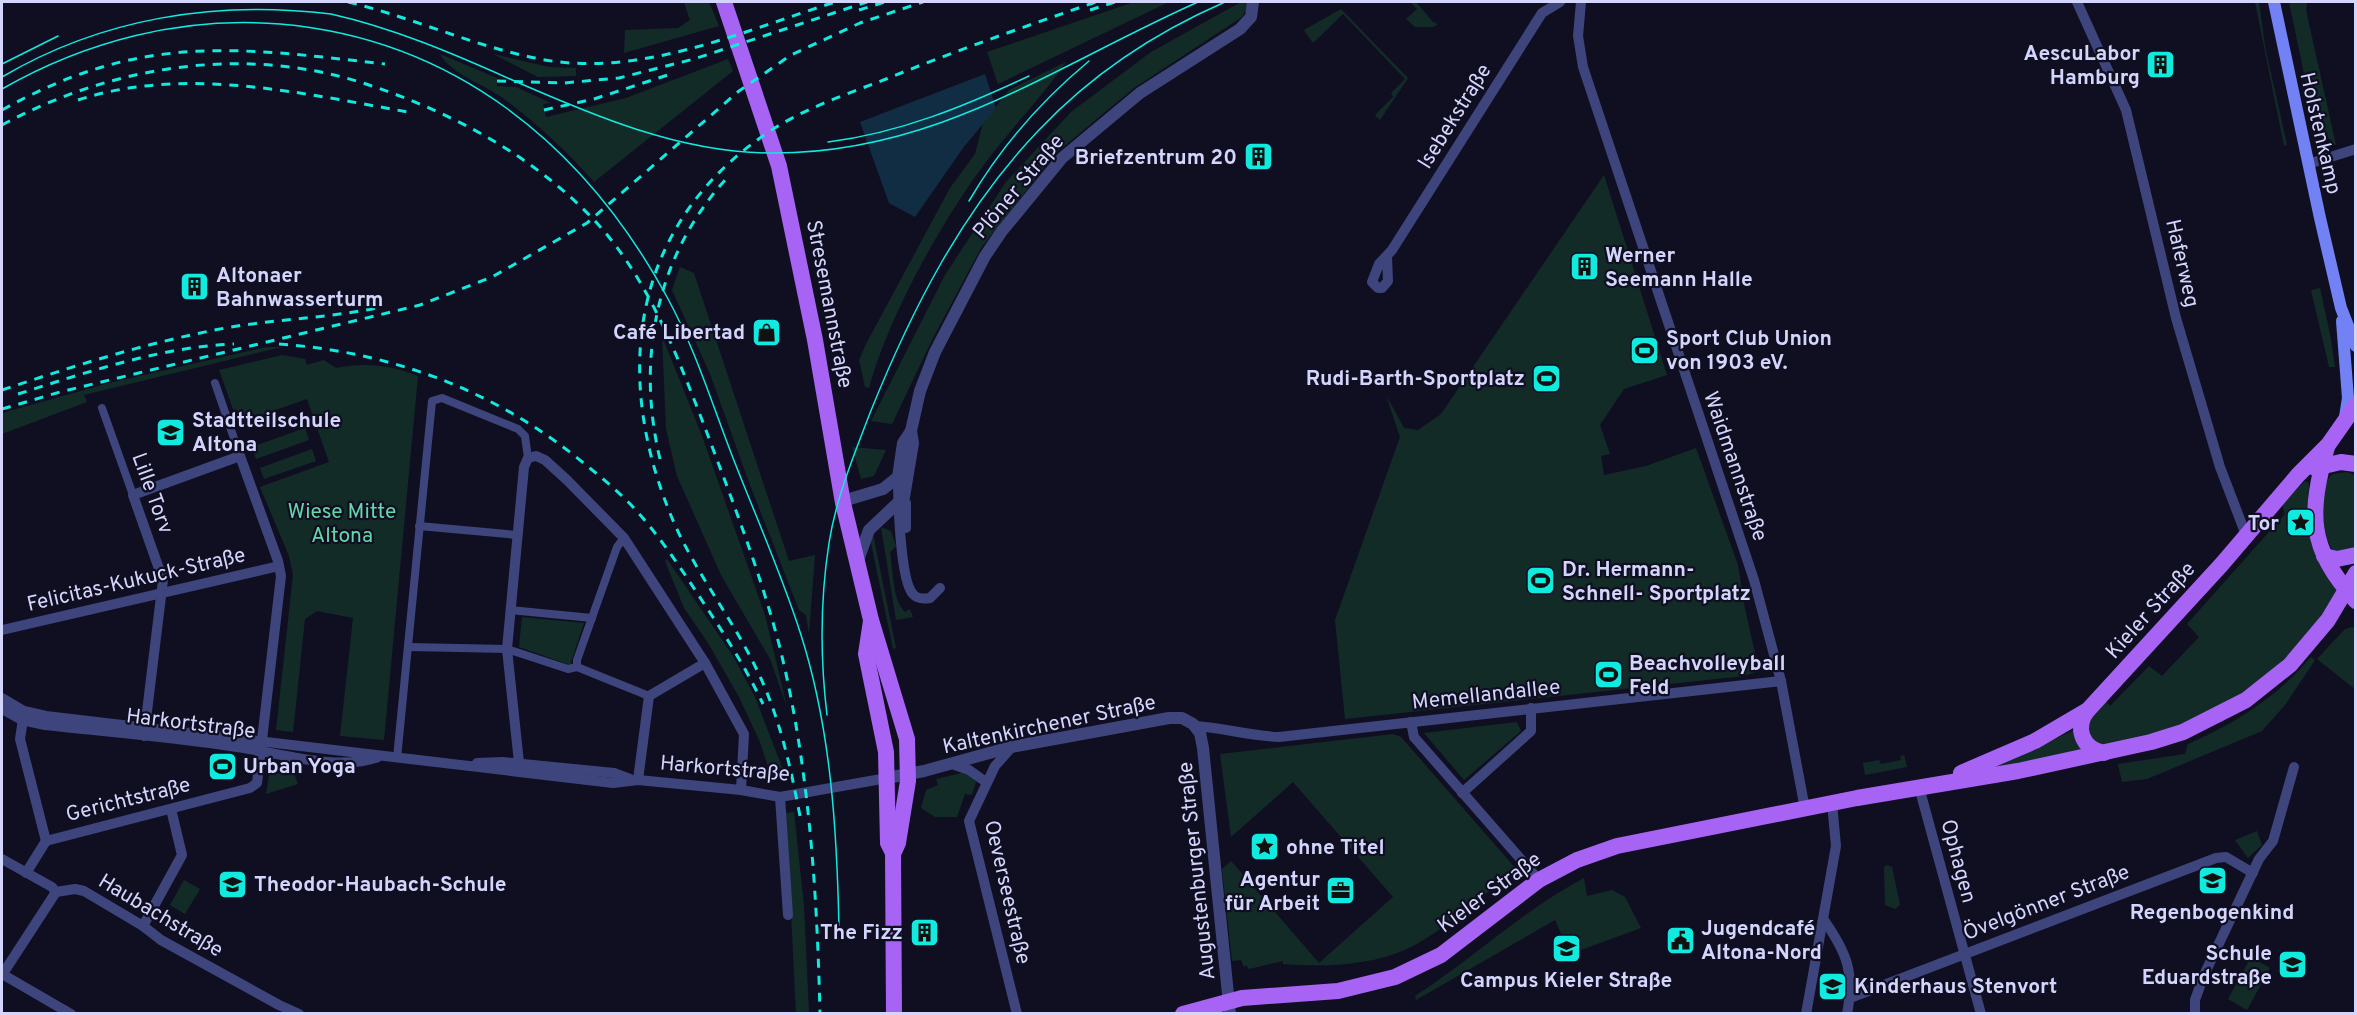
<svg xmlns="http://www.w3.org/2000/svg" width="2357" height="1015" font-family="Overpass,sans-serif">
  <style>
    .green { fill: #132b27 }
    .water { fill: #112d44 }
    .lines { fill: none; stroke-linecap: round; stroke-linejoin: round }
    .pedestrian { stroke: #3e457d; stroke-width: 8 }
    .minor { stroke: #3e457d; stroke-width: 10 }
    .tertiary { stroke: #3e457d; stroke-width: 12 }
    .secondary { stroke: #7282f4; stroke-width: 12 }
    .primary { stroke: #a763f3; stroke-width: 16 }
    .tram { stroke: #11eade; stroke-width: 1.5 }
    .rail { stroke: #11eade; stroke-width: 3; stroke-dasharray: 9 8; stroke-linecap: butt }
    .labels { text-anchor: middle; stroke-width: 4.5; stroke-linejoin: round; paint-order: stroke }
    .poi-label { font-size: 21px; font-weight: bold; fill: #d3d5fc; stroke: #100f22; text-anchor: start }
    .street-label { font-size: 21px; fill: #d3d5fc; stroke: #100f22 }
    .park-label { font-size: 21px; fill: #65d6a8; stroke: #100f22 }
  </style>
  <rect width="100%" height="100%" fill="#100f22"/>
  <g class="green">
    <path d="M684 2H709L719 26 624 53 625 30 678 28 690 20Z"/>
    <path d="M1134 2H1169L998 84 987 52Z"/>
    <path d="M1241 2H1247V8L1242 17 1134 88 1056 153 981 248 932 340 892 424 871 421 945 275 1006 182 1071 112 1151 52Z"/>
    <path d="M1410 2H1416L1433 22 1438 24 1434 27H1415L1406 19 1417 9Z"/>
    <path d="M2255 2H2259L2265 46 2287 145 2284 146Z"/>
    <path d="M2289 2H2307L2306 10 2336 145 2330 143 2332 140 2326 137 2324 140 2317 136Z"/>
    <path d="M1341 9 1408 78 1380 120 1375 115 1393 97 1391 93 1405 79 1343 14 1313 43 1304 30Z"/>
    <path d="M440 54 497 78V86L516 87 551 103 543 104 546 117 626 98 728 59 733 71 594 182C566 150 536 123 503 98 483 84 451 74 440 54Z"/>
    <path d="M493 54 549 67 576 68V76L538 77Z"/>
    <path d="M1066 62C1043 96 1014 125 989 158 943 218 889 315 869 388L865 387 859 360 866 344 950 188 975 154 983 123 1009 90Z"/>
    <path d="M1604 175 1667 375 1624 389 1600 425 1610 454 1601 456 1604 475 1646 466 1696 448 1738 565 1745 609 1759 671 1744 676 1345 719 1335 620 1400 437 1386 395 1404 428 1418 430 1441 414Z"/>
    <path d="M680 267 694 273 789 561 815 555 809 634 806 615 799 610 750 485 710 374 672 290Z"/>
    <path d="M2320 288 2330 334 2335 367H2329L2311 290Z"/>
    <path d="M662 336 702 436 765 615 787 707 770 659 721 575 677 476 666 429Z"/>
    <path d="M266 347H282L84 395 87 402 2 434V413L109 383Z"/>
    <path d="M282 355 305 359 307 365 324 360 336 368C364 362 391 365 418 376L384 740 340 736 353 618 317 611 305 619 293 732 276 730 293 575 289 556 260 487 329 462 307 399 238 423 219 370Z"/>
    <path d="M305 428 309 440 256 459 252 447Z"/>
    <path d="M852 447 886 450 874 476 861 479Z"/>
    <path d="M312 449 316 461 264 479 260 468Z"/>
    <path d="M2347 472 2355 475V550L2334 552C2322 537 2316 486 2333 474Z"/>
    <path d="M2305 481 2309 483C2306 523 2312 559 2338 591 2301 651 2250 697 2185 725 2161 735 2131 739 2105 745 2092 742 2089 735 2088 723L2105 700 2110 706 2149 666 2162 676 2199 637 2187 624 2285 514 2282 504Z"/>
    <path d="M881 527 891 531 896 546 890 552C893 569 892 600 905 612L910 609 913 617 896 620Z"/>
    <path d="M873 534 896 648 893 649 871 543Z"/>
    <path d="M667 559 733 656 755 697 787 780 772 779 760 742 739 697 708 643 684 608 665 561Z"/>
    <path d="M522 617 584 623 570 665 519 647Z"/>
    <path d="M2352 627 2355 628V689L2317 659 2345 629Z"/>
    <path d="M2311 657 2315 660 2285 705 2262 731 2147 779 2122 782 2118 764 2185 754 2188 744C2235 724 2277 697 2311 657Z"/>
    <path d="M1517 722 1521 731 1464 780 1424 733Z"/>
    <path d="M2074 730 2082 751 1989 770Z"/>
    <path d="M1393 734 1401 737 1517 870C1485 893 1441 933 1407 949 1369 966 1324 967 1283 964V961L1249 969 1246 965 1244 967 1241 960 1232 961 1222 869 1231 861 1319 963 1393 897 1293 782 1231 837 1220 754Z"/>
    <path d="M1904 755 1907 767 1865 775 1863 763 1879 760 1881 764 1901 760 1900 756Z"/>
    <path d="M277 767 292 768 298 784 266 794 270 769Z"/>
    <path d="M962 773 973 777 976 782 972 795 965 794 957 817H935L921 808 926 790 938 785 936 779Z"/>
    <path d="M794 812 804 906 809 1013H796L786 813Z"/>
    <path d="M2257 831 2262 845 2248 858 2235 840Z"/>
    <path d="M1887 865 1892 867 1900 905 1895 909 1885 905 1884 867Z"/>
    <path d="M1584 878 1587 896 1612 890 1625 897 1641 928 1570 954 1555 920 1416 1000 1415 996C1473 959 1523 910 1584 878Z"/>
    <path d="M184 880 200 889 185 914 170 905Z"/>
    <path d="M2251 957 2270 968 2247 1010 2228 999Z"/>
  </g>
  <path class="water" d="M985 74 996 108 963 148 915 217 889 203 860 122Z"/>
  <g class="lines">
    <g class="pedestrian">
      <path d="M215 383 240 456"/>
      <path d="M102 408 133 495"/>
      <path d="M419 526 517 535"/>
      <path d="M510 610 592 618"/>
      <path d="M408 647 507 649 568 669 577 667"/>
      <path d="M577 667V660L617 547 624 538"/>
      <path d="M577 667 649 696"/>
      <path d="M397 758 432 401 442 398 518 429 525 436 528 458"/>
    </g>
    <g class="minor">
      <path d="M1581 2 1578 36 1583 67 1754 580 1781 681 1805 809"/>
      <path d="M2077 2 2126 110 2176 318 2220 467 2246 535"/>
      <path d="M2308 164 2356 149"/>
      <path d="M1387 257 1388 281 1382 288H1378L1372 282 1379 264 1392 250 1542 13 1560 2"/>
      <path d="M898 477C898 498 900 581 913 594 917 599 924 599 930 598L940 588"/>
      <path d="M899 493 906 503V528"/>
      <path d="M2 630 279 566"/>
      <path d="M2 698 24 711 46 716 613 783 638 780 741 790 780 797 887 778"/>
      <path d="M2 709 22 720 45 725C109 732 174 737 237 747 279 753 339 772 378 757"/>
      <path d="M24 713 20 739 46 841"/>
      <path d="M1411 722 1414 737 1539 880"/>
      <path d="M1196 726C1224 728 1250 736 1279 737L1781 681"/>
      <path d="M1011 748 995 766 969 821 1017 1014"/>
      <path d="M477 763 503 762 614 773 630 779"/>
      <path d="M952 764 969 770 986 782"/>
      <path d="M520 772 507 649 524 467 528 458 536 456 545 460 567 480 624 538 705 663 744 734 741 790"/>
      <path d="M638 780 649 696 705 663"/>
      <path d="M1919 787 1981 1014"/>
      <path d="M1462 793 1531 731V708"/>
      <path d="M780 797 788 915"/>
      <path d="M2 859 52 887 56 892"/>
      <path d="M26 873 46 841 250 788 257 783 281 576 278 561 240 456 133 495 163 580 144 736"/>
      <path d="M56 892 75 889 84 891 143 926 161 940 279 1005 299 1014"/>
      <path d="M1824 920C1847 953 1855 973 1847 1014"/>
      <path d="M143 926 182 855 171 809"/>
      <path d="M2 974 71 1014"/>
      <path d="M2 975 56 892"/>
      <path d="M1850 998 2216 858 2226 857 2253 873"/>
      <path d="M1806 1014 1836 846 1832 803"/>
      <path d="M2195 1014V1000L2204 975 2259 859 2273 841 2294 767"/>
    </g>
    <g class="tertiary">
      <path d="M843 501 883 489 898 477 903 443 911 431 920 391 935 352 985 256 1002 231 1062 158 1140 93 1240 29 1251 17 1253 2"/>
      <path d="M857 563 869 530 904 497 913 443 911 431"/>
      <path d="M887 778 924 771 1011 747 1169 718H1182L1193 724 1200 733 1203 748 1230 1014"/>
    </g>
    <g class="secondary">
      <path d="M2274 2 2320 218 2341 308 2356 346"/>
      <path d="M2342 321 2348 398 2345 417"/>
    </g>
    <g class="primary">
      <path d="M724 2 779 166 815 340 843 503 871 620 907 739 908 781 898 843 893 854 894 1014"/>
      <path d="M2327 447C2309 513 2307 547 2356 601"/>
      <path d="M2315 468 2341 462 2356 464"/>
      <path d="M2324 556 2337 559 2356 555"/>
      <path d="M871 621 866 654 886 752 888 843 893 853"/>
      <path d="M2088 710C2074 727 2082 749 2104 753"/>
      <path d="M1961 773 2035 741 2088 710 2222 564 2298 475 2328 445 2356 405"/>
      <path d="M1183 1014 1242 998 1338 991 1395 977 1441 955 1539 880 1577 860 1617 846 1857 798 2018 771 2151 742 2183 732 2246 700 2290 665 2328 620 2356 573"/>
    </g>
    <g class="tram">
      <path d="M2 64 58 36"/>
      <path d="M2 77C102 18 215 0 331 14 393 28 452 53 510 79 592 115 680 153 771 153 937 154 1054 66 1198 2"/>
      <path d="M2 89C86 41 182 16 280 24 455 39 585 146 667 297 695 348 712 404 733 458 756 517 782 575 801 635 831 729 837 831 839 929"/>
      <path d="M828 142C900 133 965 106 1029 76"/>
      <path d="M969 201C1000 148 1042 100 1089 61"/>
      <path d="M827 715C820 657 820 601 829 543 836 498 854 455 870 413 911 311 962 210 1039 130 1091 75 1156 32 1225 2"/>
    </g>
    <g class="rail">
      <path d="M348 2C411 17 471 45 535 58 636 80 740 32 835 2"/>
      <path d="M859 10 885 2"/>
      <path d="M1090 10 1115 2"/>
      <path d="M497 81 564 83 619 78 694 59 867 2"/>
      <path d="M78 100C187 65 304 94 414 113"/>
      <path d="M2 110C140 33 235 47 385 64"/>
      <path d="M544 110 594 99 674 73"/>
      <path d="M2 125C113 65 247 44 369 85 453 113 534 156 596 222 649 280 676 353 704 425 731 497 759 569 779 644 809 764 817 890 820 1014"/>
      <path d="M279 344C393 352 497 391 586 465 606 481 625 497 642 517 665 544 684 573 703 602 725 635 746 668 763 704"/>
      <path d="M2 390C77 365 152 341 231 327 279 319 328 318 376 308"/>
      <path d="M18 394C88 372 160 347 234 344"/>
      <path d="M2 409 60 392 420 305 492 277 587 223 739 91 791 55 860 23 923 2"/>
      <path d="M660 459C636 359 656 256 726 179"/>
      <path d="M800 816C790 764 779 714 755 666 731 617 697 574 675 525 609 374 631 218 778 126 811 106 850 93 886 79 955 51 1026 26 1096 2"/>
    </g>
  </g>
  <defs>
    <symbol id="building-square" viewBox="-11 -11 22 22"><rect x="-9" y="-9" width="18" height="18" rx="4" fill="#11eade" stroke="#100f22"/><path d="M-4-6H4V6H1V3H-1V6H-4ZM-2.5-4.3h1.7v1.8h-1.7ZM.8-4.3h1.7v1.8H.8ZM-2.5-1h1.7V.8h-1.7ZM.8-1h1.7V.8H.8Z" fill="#111"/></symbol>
    <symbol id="shop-square" viewBox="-11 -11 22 22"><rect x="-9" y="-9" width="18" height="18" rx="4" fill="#11eade" stroke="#100f22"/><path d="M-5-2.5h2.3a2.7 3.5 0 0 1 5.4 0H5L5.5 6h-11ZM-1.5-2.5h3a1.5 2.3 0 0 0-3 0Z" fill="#111"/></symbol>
    <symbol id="stadium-square" viewBox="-11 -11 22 22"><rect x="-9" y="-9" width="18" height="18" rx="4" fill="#11eade" stroke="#100f22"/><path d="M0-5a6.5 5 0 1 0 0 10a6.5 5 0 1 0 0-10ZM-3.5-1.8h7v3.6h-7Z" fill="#111"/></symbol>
    <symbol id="school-square" viewBox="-11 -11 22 22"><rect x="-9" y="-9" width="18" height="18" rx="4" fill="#11eade" stroke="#100f22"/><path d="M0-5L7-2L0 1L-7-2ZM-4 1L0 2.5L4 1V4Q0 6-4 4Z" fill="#111"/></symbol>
    <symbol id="sight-square" viewBox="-11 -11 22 22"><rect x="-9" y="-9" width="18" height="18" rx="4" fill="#11eade" stroke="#100f22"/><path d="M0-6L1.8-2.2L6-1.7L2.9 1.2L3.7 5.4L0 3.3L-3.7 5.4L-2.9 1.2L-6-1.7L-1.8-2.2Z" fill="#111"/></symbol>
    <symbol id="office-square" viewBox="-11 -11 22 22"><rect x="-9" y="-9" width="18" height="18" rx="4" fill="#11eade" stroke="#100f22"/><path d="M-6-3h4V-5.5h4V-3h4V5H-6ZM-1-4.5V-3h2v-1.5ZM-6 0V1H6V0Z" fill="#111"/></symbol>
    <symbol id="civic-square" viewBox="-11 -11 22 22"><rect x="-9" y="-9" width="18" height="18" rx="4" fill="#11eade" stroke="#100f22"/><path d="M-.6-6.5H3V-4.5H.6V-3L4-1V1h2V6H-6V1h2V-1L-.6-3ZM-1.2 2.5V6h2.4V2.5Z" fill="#111"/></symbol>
  </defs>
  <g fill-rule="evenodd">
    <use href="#building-square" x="2144" y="48" width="33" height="33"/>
    <use href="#building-square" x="1242" y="140" width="33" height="33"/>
    <use href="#building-square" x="1568" y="250" width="33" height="33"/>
    <use href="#building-square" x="178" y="270" width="33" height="33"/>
    <use href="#shop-square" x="750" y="316" width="33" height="33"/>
    <use href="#stadium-square" x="1628" y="334" width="33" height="33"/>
    <use href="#stadium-square" x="1530" y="362" width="33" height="33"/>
    <use href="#school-square" x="154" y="416" width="33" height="33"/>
    <use href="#sight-square" x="2284" y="506" width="33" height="33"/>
    <use href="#stadium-square" x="1524" y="564" width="33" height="33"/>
    <use href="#stadium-square" x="1592" y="658" width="33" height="33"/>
    <use href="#stadium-square" x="206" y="750" width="33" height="33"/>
    <use href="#sight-square" x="1248" y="830" width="33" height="33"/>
    <use href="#school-square" x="2196" y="864" width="33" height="33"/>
    <use href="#school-square" x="216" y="868" width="33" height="33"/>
    <use href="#office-square" x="1324" y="874" width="33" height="33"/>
    <use href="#building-square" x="908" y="916" width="33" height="33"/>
    <use href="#civic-square" x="1664" y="924" width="33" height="33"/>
    <use href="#school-square" x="1550" y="932" width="33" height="33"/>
    <use href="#school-square" x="2276" y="948" width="33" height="33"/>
    <use href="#school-square" x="1816" y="970" width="33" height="33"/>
  </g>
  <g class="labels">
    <g class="poi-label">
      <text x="2140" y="60" text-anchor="end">AescuLabor<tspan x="2140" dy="24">Hamburg</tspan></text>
      <text x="1237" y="164" text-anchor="end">Briefzentrum 20</text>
      <text x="1605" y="262">Werner<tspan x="1605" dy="24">Seemann Halle</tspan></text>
      <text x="216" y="282">Altonaer<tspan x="216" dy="24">Bahnwasserturm</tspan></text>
      <text x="745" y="339" text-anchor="end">Café Libertad</text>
      <text x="1666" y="345">Sport Club Union<tspan x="1666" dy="24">von 1903 eV.</tspan></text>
      <text x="1525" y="385" text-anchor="end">Rudi-Barth-Sportplatz</text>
      <text x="192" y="427">Stadtteilschule<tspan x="192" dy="24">Altona</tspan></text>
      <text x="2279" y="530" text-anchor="end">Tor</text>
      <text x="1562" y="576">Dr. Hermann-<tspan x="1562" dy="24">Schnell- Sportplatz</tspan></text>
      <text x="1629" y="670">Beachvolleyball<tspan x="1629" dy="24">Feld</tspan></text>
      <text x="243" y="773">Urban Yoga</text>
      <text x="1286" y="854">ohne Titel</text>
      <text x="1320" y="886" text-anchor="end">Agentur<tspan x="1320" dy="24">für Arbeit</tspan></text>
      <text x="254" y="891">Theodor-Haubach-Schule</text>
      <text x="2212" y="919" text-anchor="middle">Regenbogenkind</text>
      <text x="1701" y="935">Jugendcafé<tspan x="1701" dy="24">Altona-Nord</tspan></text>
      <text x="903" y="939" text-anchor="end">The Fizz</text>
      <text x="2272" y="960" text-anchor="end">Schule<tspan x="2272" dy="24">Eduardstraße</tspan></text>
      <text x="1566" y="987" text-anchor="middle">Campus Kieler Straße</text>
      <text x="1854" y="993">Kinderhaus Stenvort</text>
    </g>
    <g class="street-label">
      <text transform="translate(1454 116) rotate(-58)" y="7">Isebekstraße</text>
      <text transform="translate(2321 133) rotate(77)" y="7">Holstenkamp</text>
      <text transform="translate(1018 186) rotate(-50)" y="7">Plöner Straße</text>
      <text transform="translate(2183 263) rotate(77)" y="7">Haferweg</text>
      <text transform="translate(830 304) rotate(79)" y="7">Stresemannstraße</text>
      <text transform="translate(1736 466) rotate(71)" y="7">Waidmannstraße</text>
      <text transform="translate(153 493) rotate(70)" y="7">Lille Torv</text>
      <text transform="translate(136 579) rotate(-13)" y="7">Felicitas-Kukuck-Straße</text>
      <text transform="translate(2150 610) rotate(-48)" y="7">Kieler Straße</text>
      <text transform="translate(1486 694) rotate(-6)" y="7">Memellandallee</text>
      <text transform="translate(191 723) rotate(7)" y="7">Harkortstraße</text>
      <text transform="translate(1049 724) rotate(-12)" y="7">Kaltenkirchener Straße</text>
      <text transform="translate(725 768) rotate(5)" y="7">Harkortstraße</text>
      <text transform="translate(128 799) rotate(-14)" y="7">Gerichtstraße</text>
      <text transform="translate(1959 861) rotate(75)" y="7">Ophagen</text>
      <text transform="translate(1196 871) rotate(-96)" y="7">Augustenburger Straße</text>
      <text transform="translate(1008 892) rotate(77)" y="7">Oeverseestraße</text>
      <text transform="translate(1489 892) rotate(-36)" y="7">Kieler Straße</text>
      <text transform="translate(2046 902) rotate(-21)" y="7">Övelgönner Straße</text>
      <text transform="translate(161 915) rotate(31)" y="7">Haubachstraße</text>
    </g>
    <g class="park-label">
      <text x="342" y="518">Wiese Mitte<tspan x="342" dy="24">Altona</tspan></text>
    </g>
  </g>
  <rect width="2357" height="1015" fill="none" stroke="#d3d5fc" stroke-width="6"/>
</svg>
